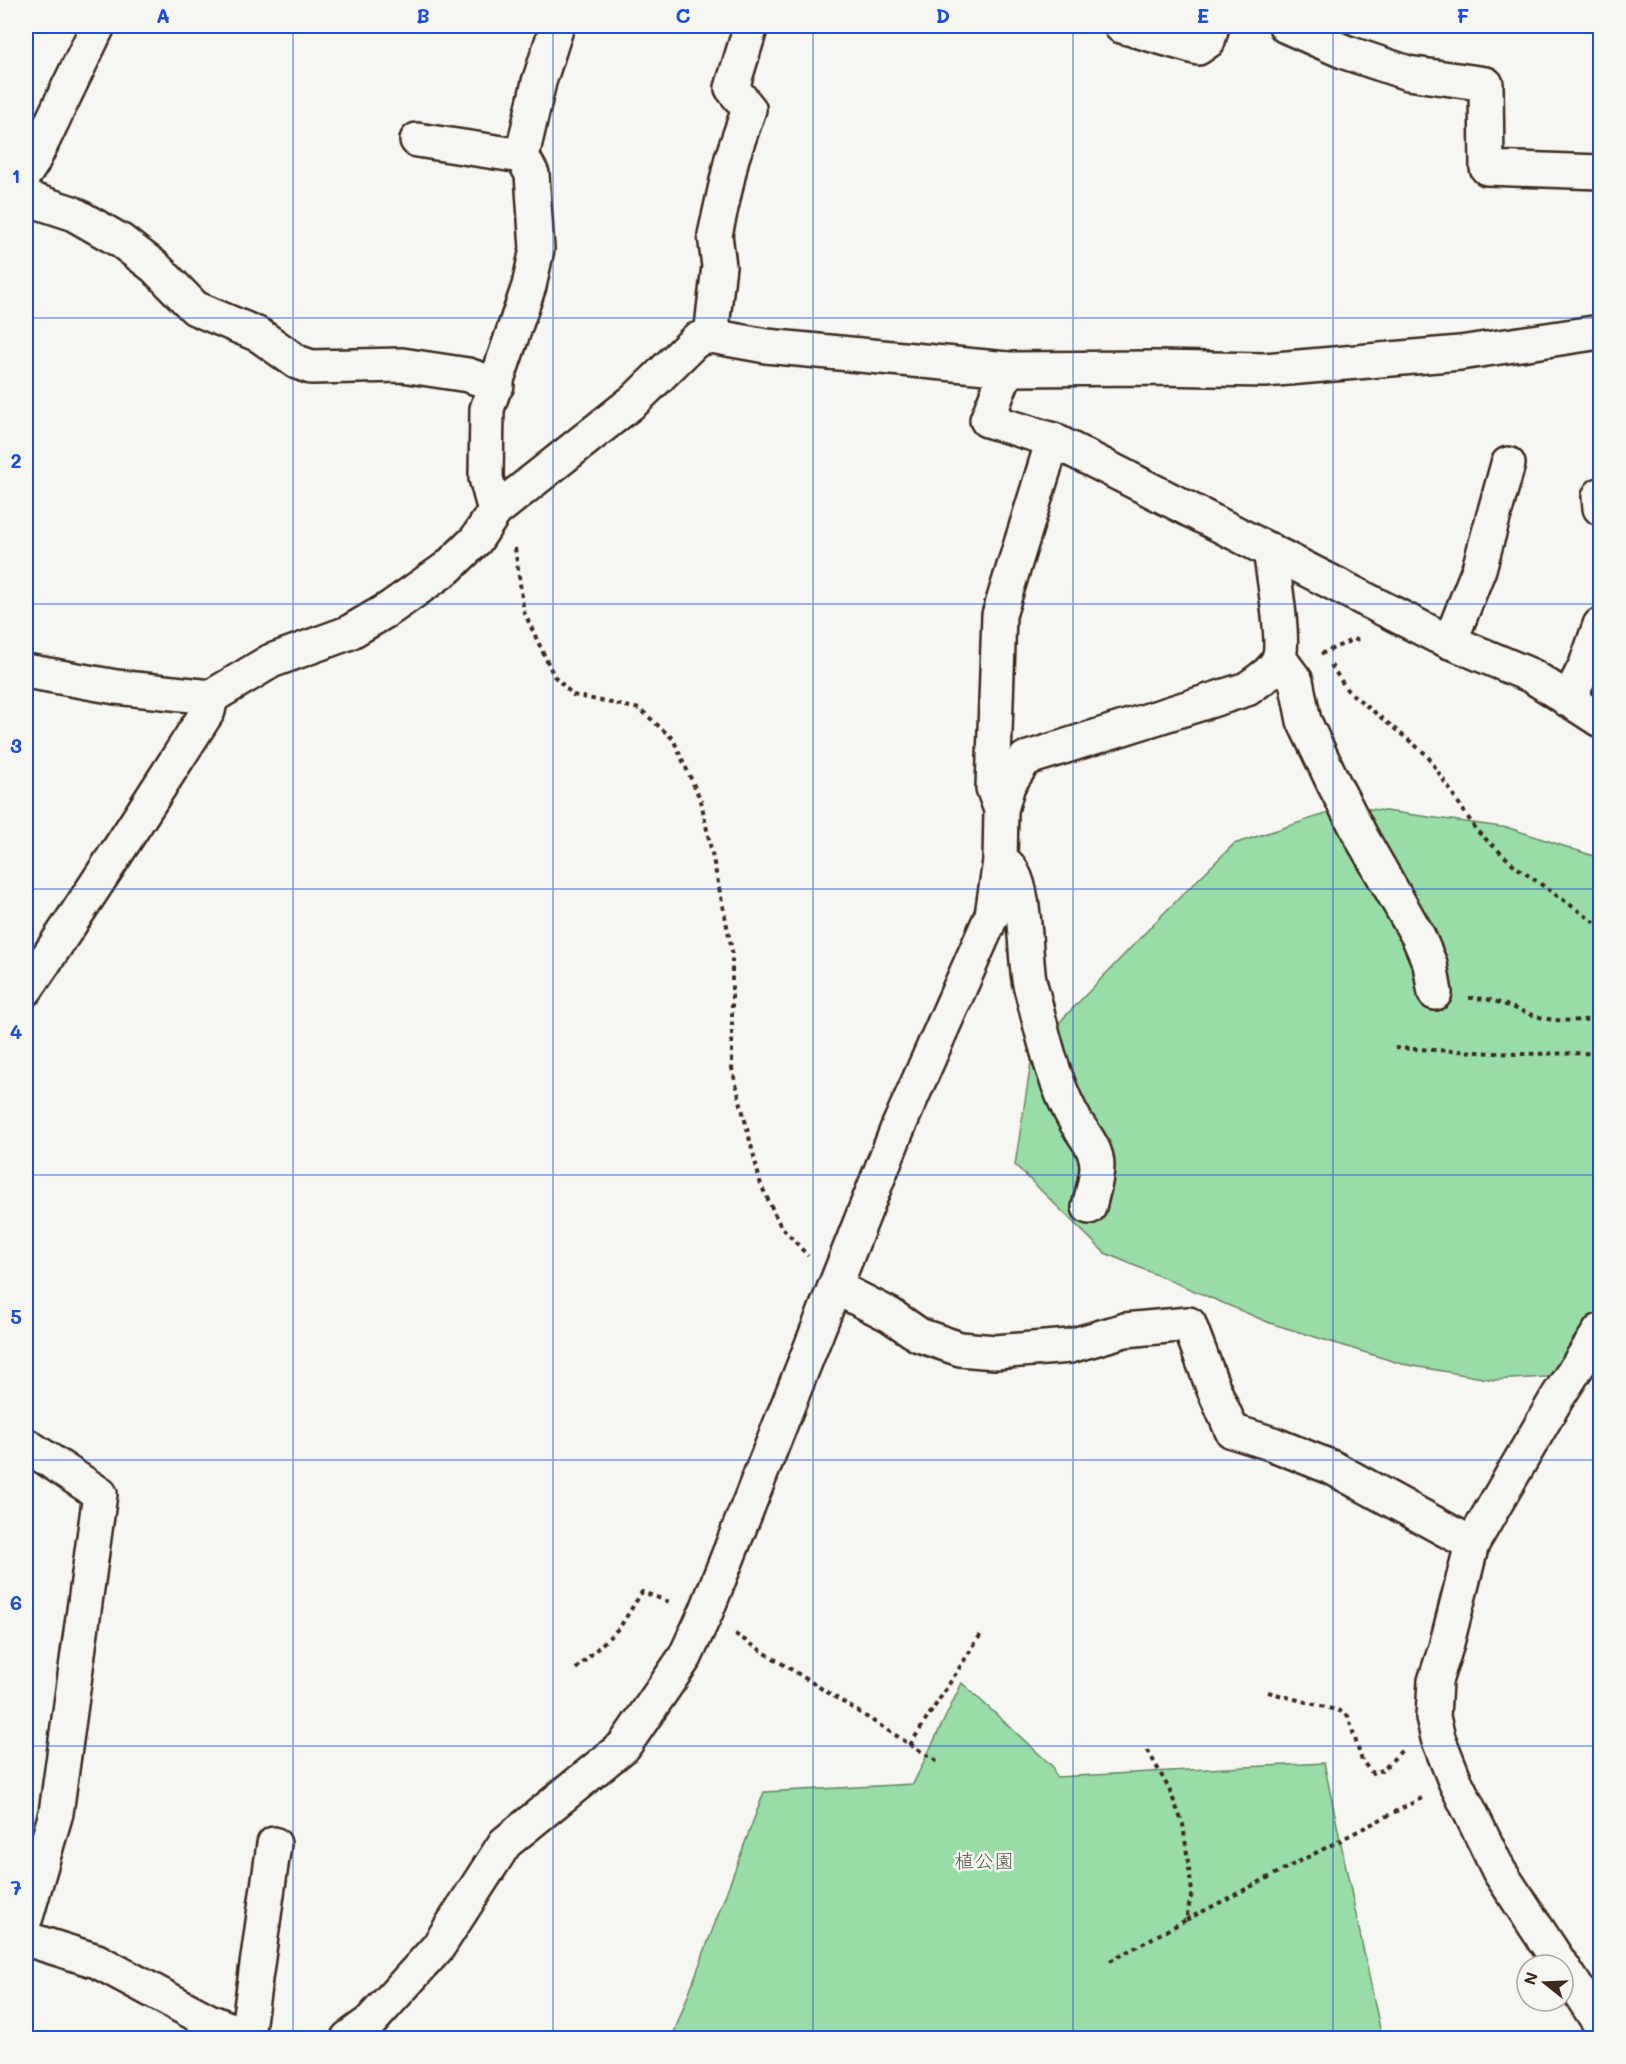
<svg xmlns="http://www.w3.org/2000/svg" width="1626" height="2064" font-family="Mali,'Klee One',sans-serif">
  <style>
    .green { fill: #98dca8; stroke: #6a8363; stroke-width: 1.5 }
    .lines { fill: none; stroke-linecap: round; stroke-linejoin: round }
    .minor-casing { stroke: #3b2a1e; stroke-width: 38 }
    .path { stroke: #3b2a1e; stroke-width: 4; stroke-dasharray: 4.5 4.5; stroke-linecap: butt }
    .minor { stroke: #f6f6f2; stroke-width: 33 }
    .grid { fill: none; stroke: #1d4ed8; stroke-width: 1.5; stroke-opacity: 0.55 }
    .labels { text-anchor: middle; stroke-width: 5; stroke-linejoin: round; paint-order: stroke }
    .park-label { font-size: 20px; fill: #525640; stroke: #f6f6f2 }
    .neatline { fill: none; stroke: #1d4ed8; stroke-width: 2 }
    .grid-label { font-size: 20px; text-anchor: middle; font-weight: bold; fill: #1d4ed8 }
  </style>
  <rect width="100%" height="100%" fill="#f6f6f2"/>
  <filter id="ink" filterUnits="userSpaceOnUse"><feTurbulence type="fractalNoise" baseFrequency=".0167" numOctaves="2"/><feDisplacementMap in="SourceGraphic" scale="12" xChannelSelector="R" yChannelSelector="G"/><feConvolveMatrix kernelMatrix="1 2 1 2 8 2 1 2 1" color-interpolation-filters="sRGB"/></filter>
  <g filter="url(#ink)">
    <g class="green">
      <path d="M1349 806 1509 828 1600 858V1364L1562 1376 1494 1380 1402 1364 1270 1323 1105 1253 1015 1165 1033 1050 1163 914 1234 844Z"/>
      <path d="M962 1683 1052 1766 1056 1777 1324 1763 1382 2038H672L764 1792 913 1784Z"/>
    </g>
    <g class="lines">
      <defs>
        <g id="minor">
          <path d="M1121 26 1198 48 1208 41 1212 26"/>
          <path d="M1286 26 1345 52 1408 73 1486 84 1487 168 1600 172"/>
          <path d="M417 140 522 156 532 174 537 249 529 286 487 409 486 478 495 511"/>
          <path d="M522 156 539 82 557 26"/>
          <path d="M26 172 32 163 98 26"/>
          <path d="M26 198 72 213 121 241 155 267 195 308 259 335 297 362 311 367 402 365 468 375 497 385"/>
          <path d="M711 336 719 266 715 235 732 158 749 109 732 88 751 26"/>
          <path d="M1007 369 987 420 1053 440 1437 636 1532 676 1600 720"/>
          <path d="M1600 495 1599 497 1600 508"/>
          <path d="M1450 642 1479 569 1508 464"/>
          <path d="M1279 658 1296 681 1304 721 1334 784 1363 840 1418 936 1430 964 1435 993"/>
          <path d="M26 671 116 687 211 697 271 661 348 633 389 609 447 568 476 540 495 511 635 400 696 340 711 336 766 346 1007 369 1156 368 1265 370 1460 353 1600 332"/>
          <path d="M1568 700 1586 665 1600 625"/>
          <path d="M1000 807 993 788 999 615 1053 440"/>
          <path d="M1000 861C1029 868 1023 959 1030 984 1042 1029 1052 1081 1076 1122 1084 1135 1097 1149 1097 1166 1097 1179 1092 1194 1089 1207"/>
          <path d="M26 989C89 898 148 804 208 711L211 697"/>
          <path d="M835 1287 890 1315 919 1335 960 1349 995 1352 1070 1346 1125 1330 1189 1324 1212 1385 1232 1431 1273 1444 1333 1468 1472 1544"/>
          <path d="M26 1445 100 1494 56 1813 26 1917"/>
          <path d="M26 1941H33L97 1961 209 2021 252 2038"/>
          <path d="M1561 1965 1499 1871 1455 1781 1438 1738 1433 1717 1435 1681 1446 1647 1472 1544 1557 1398 1600 1331"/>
          <path d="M1563 1967 1600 2024"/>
          <path d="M247 2036 274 1844"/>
          <path d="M348 2038 370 2022 438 1947 505 1843 624 1746 685 1657 706 1612 897 1130 992 915 1000 861 1001 810 1008 785 1025 759 1247 689C1259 680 1271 674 1278 661 1286 645 1273 572 1270 550"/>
        </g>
      </defs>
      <use href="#minor" class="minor-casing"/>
      <g class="path">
        <path d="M515 548 524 612 554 676 573 695 640 709 673 739 701 801 732 950V1068L761 1185 780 1225 808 1256"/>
        <path d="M1321 654 1352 640 1362 639"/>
        <path d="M1331 665 1347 690 1427 755 1477 831 1515 866 1600 926"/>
        <path d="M1469 998C1496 997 1511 1009 1536 1016 1557 1023 1579 1020 1600 1019"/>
        <path d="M1395 1048 1516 1054 1600 1053"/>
        <path d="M735 1634 938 1762"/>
        <path d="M576 1669 620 1627 642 1592 670 1602"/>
        <path d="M1268 1692 1340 1711 1348 1716 1362 1761 1372 1773 1383 1770 1404 1748"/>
        <path d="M910 1745 981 1634"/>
        <path d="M1186 1920 1422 1798"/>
        <path d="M1110 1961 1186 1920 1192 1892 1183 1824 1169 1789 1146 1747"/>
      </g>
      <use href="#minor" class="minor"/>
    </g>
  </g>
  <path class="grid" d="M293 26V2038M553 26V2038M813 26V2038M1073 26V2038M1333 26V2038M26 318H1600M26 604H1600M26 889H1600M26 1175H1600M26 1460H1600M26 1746H1600"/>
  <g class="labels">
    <g class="park-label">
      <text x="984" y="1868">植公園</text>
    </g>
  </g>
  <rect width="1626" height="2064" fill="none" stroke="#f6f6f2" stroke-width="66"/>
  <g transform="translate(1545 1983) rotate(288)"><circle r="28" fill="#f6f6f2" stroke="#aba49d" stroke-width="1.5"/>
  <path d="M0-4.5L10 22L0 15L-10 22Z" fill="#3b2a1e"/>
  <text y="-9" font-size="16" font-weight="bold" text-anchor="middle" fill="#3b2a1e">N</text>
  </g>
  <rect x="33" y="33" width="1560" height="1998" class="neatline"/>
  <g class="grid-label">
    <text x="163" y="23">A</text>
    <text x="423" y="23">B</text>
    <text x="683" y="23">C</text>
    <text x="943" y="23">D</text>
    <text x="1203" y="23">E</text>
    <text x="1463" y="23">F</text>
    <text x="16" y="183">1</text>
    <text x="16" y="468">2</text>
    <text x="16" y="753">3</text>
    <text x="16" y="1039">4</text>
    <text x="16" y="1324">5</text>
    <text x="16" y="1610">6</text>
    <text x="16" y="1895">7</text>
  </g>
</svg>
